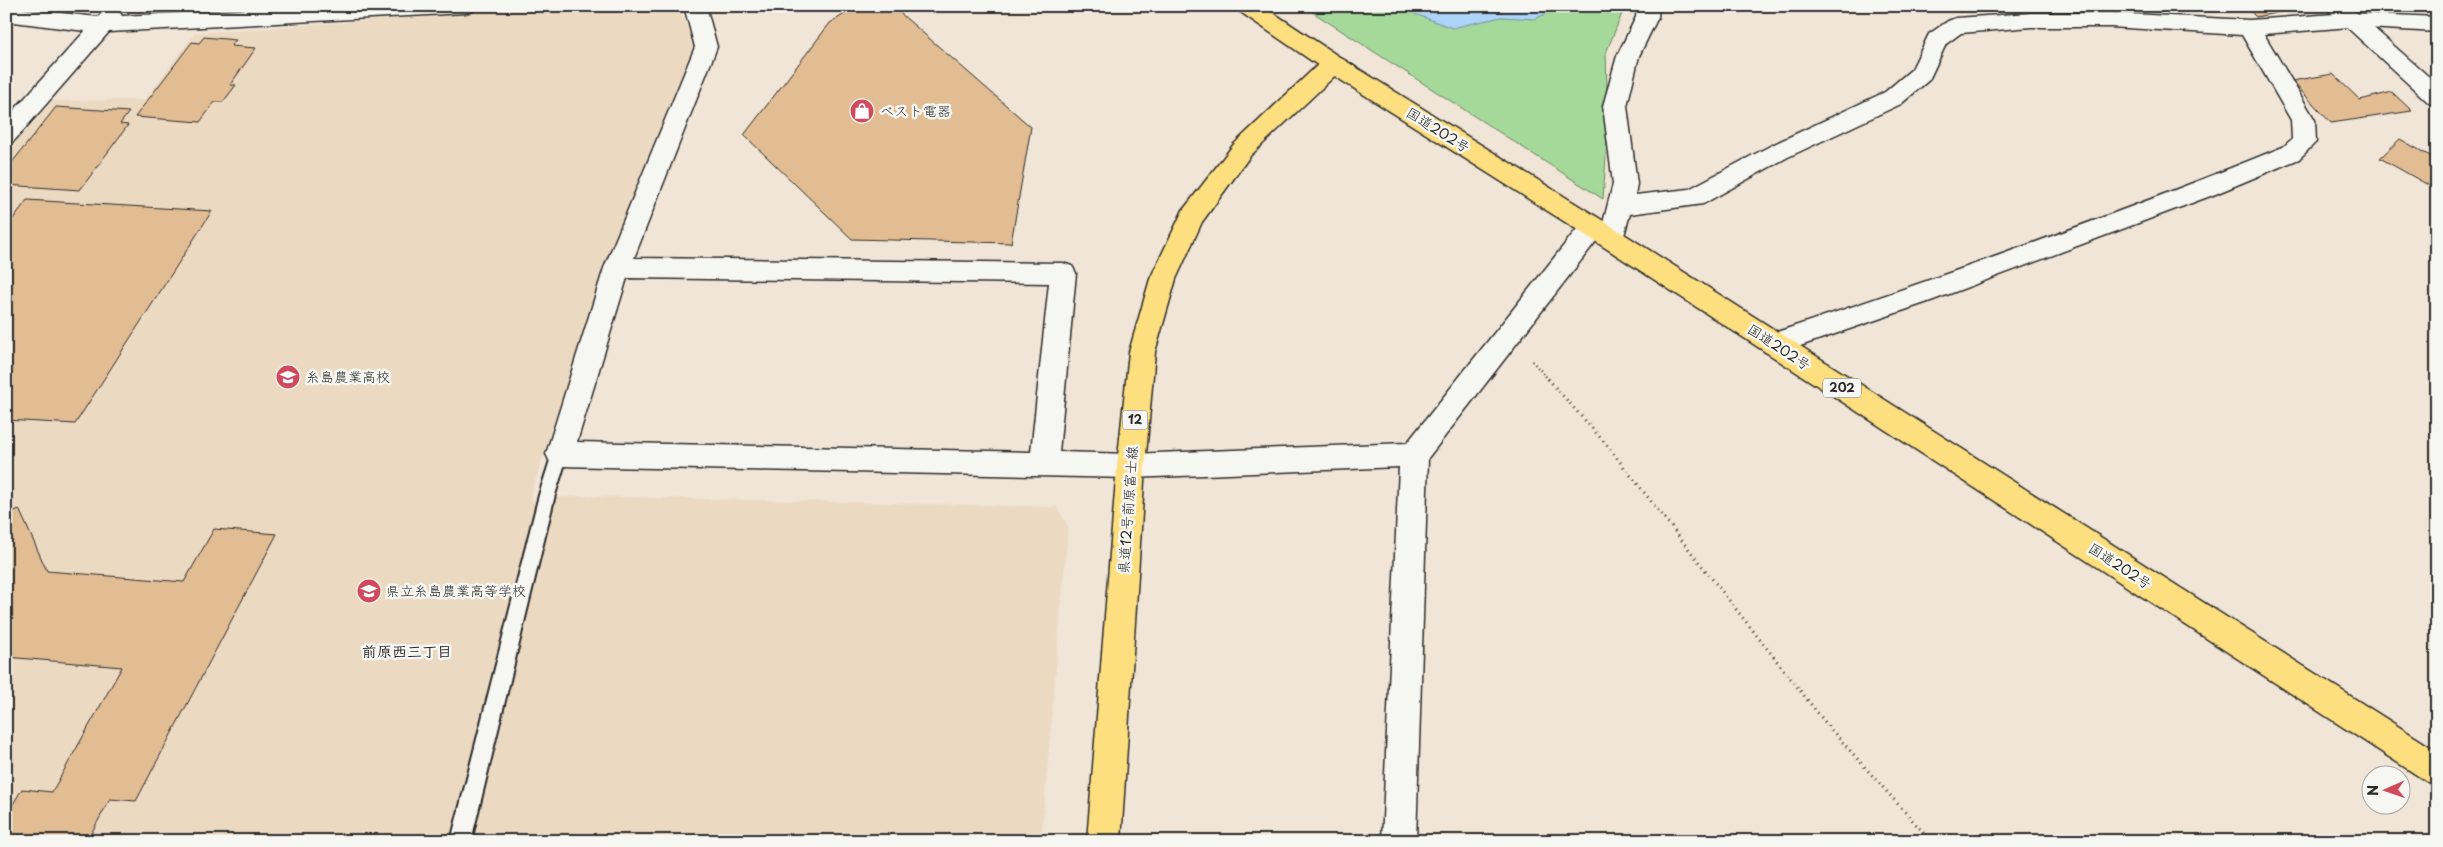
<svg xmlns="http://www.w3.org/2000/svg" width="2443" height="847" font-family="'Playpen Sans','Klee One',sans-serif">
  <style>
    .built { fill: #ecd9c2 }
    .green { fill: #a5d99a; stroke: #688262 }
    .water { fill: #add3f7; stroke: #7990a5 }
    .building { fill: #e2bd93; stroke: #2b2b2b }
    .lines { fill: none; stroke-linecap: round; stroke-linejoin: round }
    .lane-casing { stroke: #2b2b2b; stroke-width: 4 }
    .street-casing { stroke: #2b2b2b; stroke-width: 3 }
    .secondary-casing { stroke: #2b2b2b; stroke-width: 3 }
    .primary-casing { stroke: #2b2b2b; stroke-width: 3 }
    .highway-casing { stroke: #2b2b2b; stroke-width: 3 }
    .path-far1 { stroke: #2b2b2b; stroke-width: 2.5; stroke-dasharray: 1 3; stroke-linecap: butt }
    .path { stroke: #2b2b2b; stroke-width: 3; stroke-dasharray: 1 4.5; stroke-linecap: butt }
    .lane { fill: #f6f6f2; fill-rule: evenodd }
    .street { fill: #f6f6f2; fill-rule: evenodd }
    .secondary { fill: #f6f6f2; fill-rule: evenodd }
    .primary { fill: #fedf80; fill-rule: evenodd }
    .highway { fill: #fedf80; fill-rule: evenodd }
    .rail { stroke: #2b2b2b; stroke-width: 3; stroke-dasharray: 7 3; stroke-linecap: butt }
    .labels { text-anchor: middle; stroke-width: 5; stroke-linejoin: round; paint-order: stroke }
    .shield { fill: #f6f6f2; stroke: #686867; stroke-width: 1 }
    .shield-label { font-size: 12px; font-weight: bold; fill: #2b2b2b }
    .poi-label { font-size: 14px; fill: #2b2b2b; stroke: #f6f6f2; text-anchor: start }
    .street-label { font-size: 14px; fill: #2b2b2b; stroke: #f6f6f2 }
    .neighbourhood-label { font-size: 15px; font-weight: bold; fill: #2b2b2b; stroke: #f6f6f2 }
  </style>
  <rect width="100%" height="100%" fill="#f0e5d6"/>
  <filter id="ink" filterUnits="userSpaceOnUse"><feTurbulence type="fractalNoise" baseFrequency=".02" numOctaves="2"/><feDisplacementMap in="SourceGraphic" scale="10" xChannelSelector="R" yChannelSelector="G"/><feConvolveMatrix kernelMatrix="1 2 1 2 8 2 1 2 1" color-interpolation-filters="sRGB"/></filter>
  <g filter="url(#ink)">
    <path class="built" d="M573 6H678L695 45 607 258 529 500 579 496 1057 507 1068 527 1041 841H6V153L53 101 145 100 195 33Z"/>
    <path class="green" d="M1303 6H1625L1606 53 1608 128 1603 199Z"/>
    <path class="water" d="M1394 6H1561L1535 19 1501 17 1452 28Z"/>
    <g class="building">
      <path d="M858 6H892L1031 127 1011 243 852 239 744 135 830 23Z"/>
      <path d="M2245 6H2303L2304 7 2256 17Z"/>
      <path d="M204 37 236 40 231 46 256 48 230 85H236L223 102H215L200 122 135 117 192 42 199 43Z"/>
      <path d="M2333 74 2360 100 2392 92 2412 111 2331 123 2292 81Z"/>
      <path d="M56 107 129 112 120 124 128 125 80 190 6 185V170Z"/>
      <path d="M2400 139 2437 160V190L2380 158Z"/>
      <path d="M27 200 212 211 75 424 6 420V228Z"/>
      <path d="M19 509 47 571 184 582 214 529 277 534 136 801 110 799 87 841H6V816L22 789 52 792 122 667 6 657V515Z"/>
    </g>
    <g class="lines">
      <defs>
        <path id="lane" d="M560 447 566 449 568 454 555 495 471 841H451L539 495 552 454 554 449Z"/>
        <g id="street">
          <path d="M318 6H476L473 11 465 13 109 32 14 141 6 143V119L85 31 6 21V7L98 17C104 10 109 8 119 11L122 16Z"/>
          <path d="M684 6H706L717 47 634 258 1063 263 1072 266 1076 273 1059 452 1131 454 1407 443 1584 220 1593 218 1603 223 1613 184 1603 106 1617 56 1636 17 1637 6H1659L1658 17 1639 56 1627 106 1637 184 1635 195 1689 189 1772 145 1885 92 1912 69 1929 34 1948 21 1956 18 2031 13H2110L2249 20 2350 13 2437 17V32L2350 27 2264 34 2315 120 2316 142 2299 159 2213 195 1928 302 1774 355 1765 352 1761 344 1765 336C1939 278 2112 217 2283 147L2292 139 2291 120 2242 35 2110 27H2031L1961 33 1946 44 1929 80 1901 104 1788 157 1703 204 1630 214 1621 246 1612 249 1603 246 1600 236 1428 458 1416 841H1382L1399 467 1131 478 560 466 550 462 546 454 604 268 695 47ZM627 278 1049 283 1031 452 577 442Z"/>
        </g>
        <path id="secondary" d="M2324 6H2349L2437 84V105L2429 103Z"/>
        <path id="primary" d="M1333 56 1341 58 1344 64 1341 70 1250 156 1202 222 1176 279 1155 352 1145 466 1121 841H1087L1117 466 1129 352 1150 279 1183 210 1234 144 1325 58Z"/>
        <path id="highway" d="M1236 6H1263L1341 58 1602 220 2437 751V786L2426 781 1584 234 1325 70 1239 11Z"/>
      </defs>
      <use href="#lane" class="lane-casing"/>
      <use href="#street" class="street-casing"/>
      <use href="#secondary" class="secondary-casing"/>
      <use href="#primary" class="primary-casing"/>
      <use href="#highway" class="highway-casing"/>
      <path class="path-far1" d="M1532 361 1549 380"/>
      <path class="path" d="M1548 379 1606 444 1828 726 1931 841"/>
      <use href="#lane" class="lane"/>
      <use href="#street" class="street"/>
      <use href="#secondary" class="secondary"/>
      <use href="#primary" class="primary"/>
      <use href="#highway" class="highway"/>
      <path class="rail" d="M2423 6 2437 20"/>
    </g>
  </g>
  <defs>
    <symbol id="shop-disc" viewBox="-11 -11 22 22"><circle r="9.5" fill="#d1495b" stroke="#f6f6f2"/><path d="M-5-2.5h2.3a2.7 3.5 0 0 1 5.4 0H5L5.5 6h-11ZM-1.5-2.5h3a1.5 2.3 0 0 0-3 0Z" fill="#fff"/></symbol>
    <symbol id="school-disc" viewBox="-11 -11 22 22"><circle r="9.5" fill="#d1495b" stroke="#f6f6f2"/><path d="M0-5L7-2L0 1L-7-2ZM-4 1L0 2.5L4 1V4Q0 6-4 4Z" fill="#fff"/></symbol>
  </defs>
  <g fill-rule="evenodd">
    <use href="#shop-disc" x="848" y="97" width="28" height="28"/>
    <use href="#school-disc" x="274" y="363" width="28" height="28"/>
    <use href="#school-disc" x="355" y="577" width="28" height="28"/>
  </g>
  <g class="labels">
    <g class="shield">
      <rect x="1823" y="378.5" width="38" height="19" rx="4"/>
      <rect x="1122.5" y="410.5" width="25" height="19" rx="4"/>
    </g>
    <g class="shield-label">
      <text x="1842" y="392">202</text>
      <text x="1135" y="424">12</text>
    </g>
    <g class="poi-label">
      <text x="880" y="116">ベスト電器</text>
      <text x="306" y="382">糸島農業高校</text>
      <text x="386" y="596">県立糸島農業高等学校</text>
    </g>
    <g class="street-label">
      <text transform="translate(1438 130) rotate(32)" y="5">国道202号</text>
      <text transform="translate(1779 347) rotate(33)" y="5">国道202号</text>
      <text transform="translate(1128 510) rotate(-86)" y="5">県道12号前原富士線</text>
      <text transform="translate(2120 566) rotate(33)" y="5">国道202号</text>
    </g>
    <g class="neighbourhood-label">
      <text x="407" y="657">前原西三丁目</text>
    </g>
  </g>
  <rect width="2443" height="847" fill="none" stroke="#f6f6f2" stroke-width="25"/>
  <rect x="12" y="12" width="2418" height="822" fill="none" stroke="#2b2b2b" stroke-width="2" filter="url(#ink)"/>
  <g transform="translate(2386 790) rotate(268)"><circle r="24" fill="#f6f6f2" stroke="#a5a5a2"/>
  <path d="M0-4L9 19L0 12L-9 19Z" fill="#d1495b"/>
  <text y="-8" font-size="14" font-weight="bold" text-anchor="middle" fill="#2b2b2b">N</text>
  </g>
</svg>
